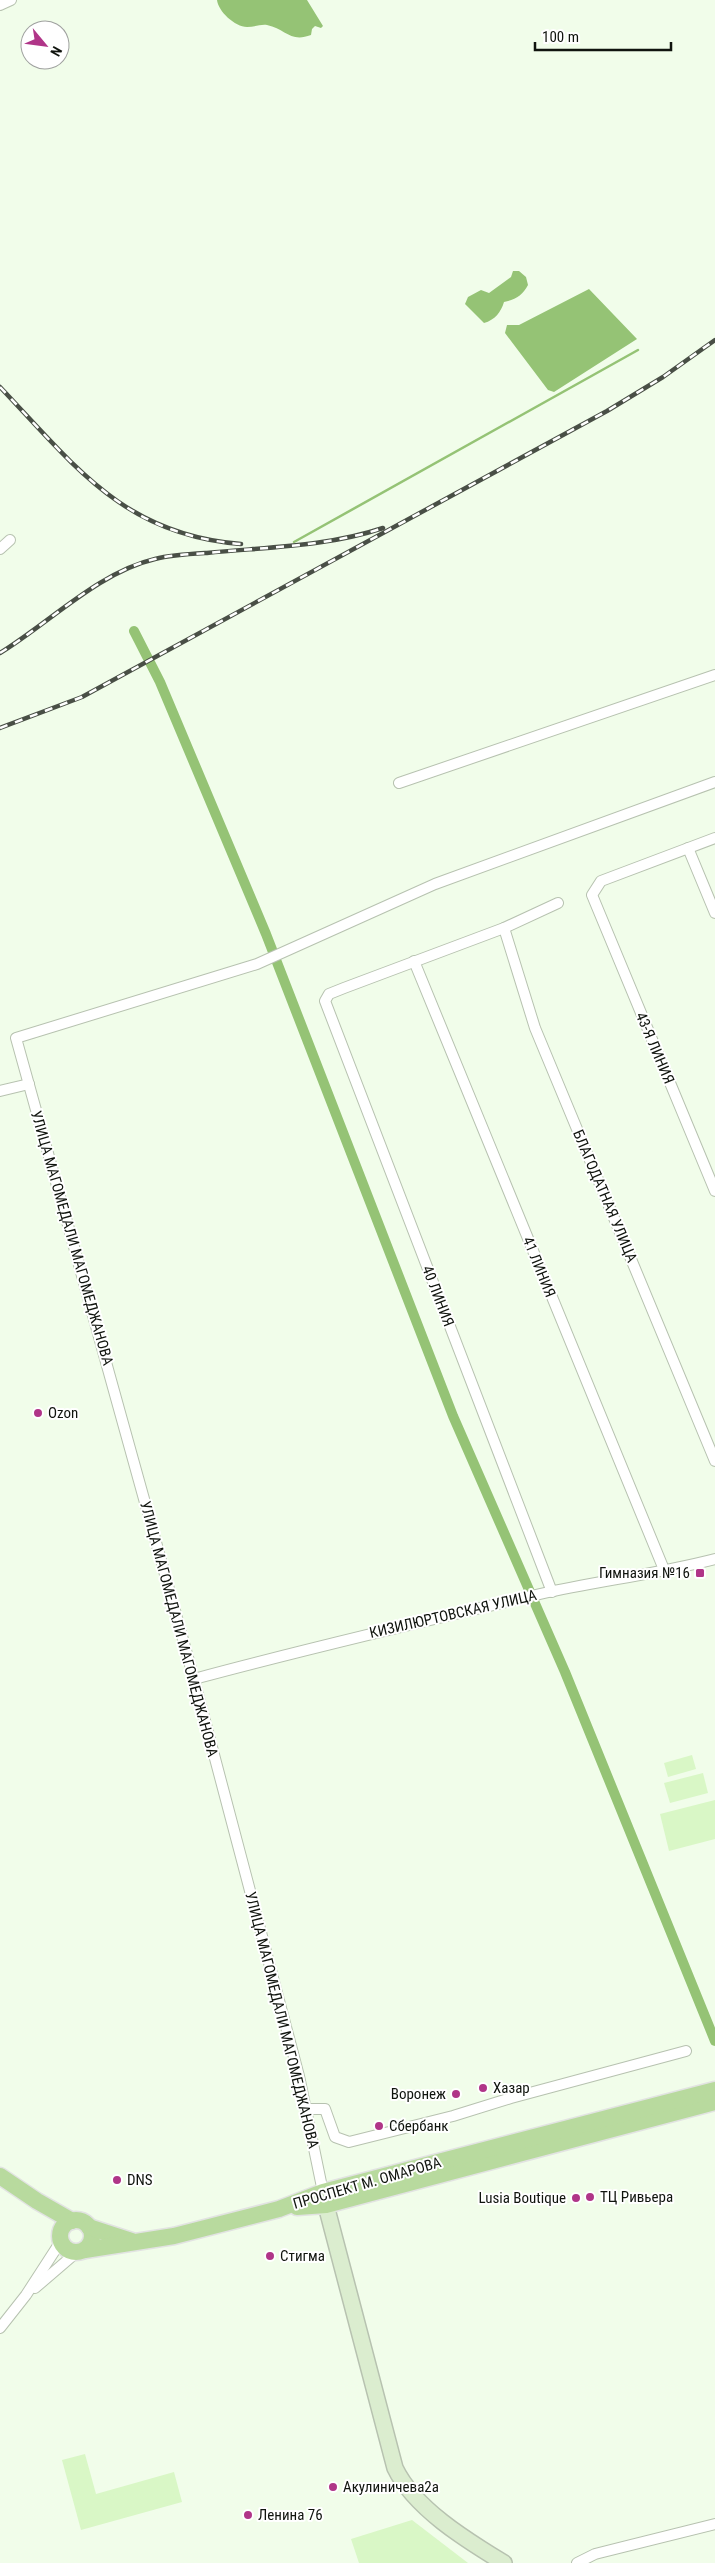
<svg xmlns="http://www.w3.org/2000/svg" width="715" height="2563" font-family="'Roboto Condensed',sans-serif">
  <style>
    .green { fill: #d9f7c6 }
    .water { fill: #95c375 }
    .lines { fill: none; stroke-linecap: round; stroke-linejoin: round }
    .stream { stroke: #95c375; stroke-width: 2.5 }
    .canal { stroke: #95c375; stroke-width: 10 }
    .minor-casing { stroke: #b7c2b0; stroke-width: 12 }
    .secondary-casing { stroke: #b7c2b0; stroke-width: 18 }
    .primary-casing { stroke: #e2e3e2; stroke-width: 19 }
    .minor { stroke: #fff; stroke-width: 10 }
    .secondary { stroke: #dbedcf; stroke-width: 15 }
    .primary { stroke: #b8da9e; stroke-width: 16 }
    .rail-casing { stroke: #494f46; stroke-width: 4.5 }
    .rail { stroke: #fff; stroke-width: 2.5; stroke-dasharray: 8; stroke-linecap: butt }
    .poi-dot { fill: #b03588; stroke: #fff; stroke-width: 2 }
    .labels { text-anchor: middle; stroke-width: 4; stroke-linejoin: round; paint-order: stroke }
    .street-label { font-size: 15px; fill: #10140e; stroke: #fff }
    .poi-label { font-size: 15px; fill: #10140e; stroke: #fff; text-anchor: start }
  </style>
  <rect width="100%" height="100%" fill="#f1fdea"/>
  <g class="green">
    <path d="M692 1755 696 1769 668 1777 664 1763Z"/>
    <path d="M703 1773 708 1793 670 1803 664 1783Z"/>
    <path d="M715 1800V1839L669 1851 660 1814Z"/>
    <path d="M85 2454 96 2494 174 2472 182 2502 81 2530 62 2460Z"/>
    <path d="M412 2520 468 2563H359L351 2539Z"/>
  </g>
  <g class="water">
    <path d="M217 0H307L323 26 321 28 315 26 312 29 311 35C290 43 286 29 267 25 261 24 254 27 247 27 235 27 218 11 217 0Z"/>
    <path d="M513 271H519L526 277 528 285C523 295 515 300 504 302 501 312 495 320 484 323L465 304 468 297 481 290 489 293 511 277Z"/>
    <path d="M589 289 637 339 554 392 548 390 505 333 507 325H519Z"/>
  </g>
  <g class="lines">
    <path class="stream" d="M294 542 638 350"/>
    <path class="canal" d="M134 631 160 682 266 934 453 1416 565 1672 715 2041"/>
    <defs>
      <g id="minor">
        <path d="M0 5 11 0"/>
        <path d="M0 549 10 540"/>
        <path d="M399 783 715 675"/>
        <path d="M715 838 601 881 592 895 715 1191"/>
        <path d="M688 848 715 913"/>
        <path d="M504 928 535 1028 715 1461"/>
        <path d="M414 961 665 1572"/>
        <path d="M0 1091 29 1084"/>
        <path d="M552 1592 325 1001 329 994 344 988 504 928 558 903"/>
        <path d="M194 1679C309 1648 424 1621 540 1594 598 1581 657 1574 715 1559"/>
        <path d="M307 2109H325L335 2137 349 2142 453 2116 511 2098 686 2051"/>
        <path d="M323 2192 299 2076 194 1679 16 1038 257 964 435 884 715 782"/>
        <path d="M35 2288 77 2252"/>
        <path d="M0 2328 26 2295 61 2241"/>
        <path d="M577 2563 595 2554 715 2524"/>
      </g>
      <path id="secondary" d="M323 2194 395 2468C414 2508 466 2540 504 2563"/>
      <g id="primary">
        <path d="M0 2176 37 2201 72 2221"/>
        <path d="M297 2207 326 2205 715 2102"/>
        <circle cx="76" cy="2236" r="16"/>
        <path d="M89 2227 132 2241"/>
        <path d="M85 2250 174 2236 279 2209 323 2192 715 2090"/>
      </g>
    </defs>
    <use href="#minor" class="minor-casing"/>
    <use href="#secondary" class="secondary-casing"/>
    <use href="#primary" class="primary-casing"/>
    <use href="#minor" class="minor"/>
    <use href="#secondary" class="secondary"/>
    <use href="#primary" class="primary"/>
    <defs>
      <g id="rail">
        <path d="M0 387C75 466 124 535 241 544"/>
        <path d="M0 653C49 623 99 572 155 559 171 555 190 554 207 553 266 547 326 547 383 528"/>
        <path d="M0 728 82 697 607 411 663 377 715 340"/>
      </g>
    </defs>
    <use href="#rail" class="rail-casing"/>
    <use href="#rail" class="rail"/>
  </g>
  <g class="poi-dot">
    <circle cx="38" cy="1413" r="5"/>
    <rect x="695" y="1568" width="10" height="10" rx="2.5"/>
    <circle cx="483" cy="2088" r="5"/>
    <circle cx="456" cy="2094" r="5"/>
    <circle cx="379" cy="2126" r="5"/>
    <circle cx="117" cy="2180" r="5"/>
    <circle cx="590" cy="2197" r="5"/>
    <circle cx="576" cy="2198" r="5"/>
    <circle cx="270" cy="2256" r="5"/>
    <circle cx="333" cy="2487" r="5"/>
    <circle cx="248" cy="2515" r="5"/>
  </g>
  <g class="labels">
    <g class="street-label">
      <text transform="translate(655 1048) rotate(67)" y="5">43-Я ЛИНИЯ</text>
      <text transform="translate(605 1196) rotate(67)" y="5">БЛАГОДАТНАЯ УЛИЦА</text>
      <text transform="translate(72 1238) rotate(74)" y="5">УЛИЦА МАГОМЕДАЛИ МАГОМЕДЖАНОВA</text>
      <text transform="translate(539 1267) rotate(68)" y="5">41 ЛИНИЯ</text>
      <text transform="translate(438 1296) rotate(69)" y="5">40 ЛИНИЯ</text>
      <text transform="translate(453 1614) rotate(-13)" y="5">КИЗИЛЮРТОВСКАЯ УЛИЦА</text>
      <text transform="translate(179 1629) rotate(75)" y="5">УЛИЦА МАГОМЕДАЛИ МАГОМЕДЖАНОВA</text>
      <text transform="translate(282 2020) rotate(76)" y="5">УЛИЦА МАГОМЕДАЛИ МАГОМЕДЖАНОВA</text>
      <text transform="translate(367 2183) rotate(-16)" y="5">ПРОСПЕКТ М. ОМАРОВА</text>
    </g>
    <g class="poi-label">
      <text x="48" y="1418">Ozon</text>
      <text x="690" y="1578" text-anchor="end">Гимназия №16</text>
      <text x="493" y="2093">Хазар</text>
      <text x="446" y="2099" text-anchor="end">Воронеж</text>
      <text x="389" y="2131">Сбербанк</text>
      <text x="127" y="2185">DNS</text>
      <text x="600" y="2202">ТЦ Ривьера</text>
      <text x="566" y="2203" text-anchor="end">Lusia Boutique</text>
      <text x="280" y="2261">Стигма</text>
      <text x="343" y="2492">Акулиничева2а</text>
      <text x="258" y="2520">Ленина 76</text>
    </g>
  </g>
  <g transform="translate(45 45) rotate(119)"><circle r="24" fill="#ffffff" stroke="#9fa19f"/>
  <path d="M0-4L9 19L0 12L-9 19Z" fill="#b03588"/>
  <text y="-8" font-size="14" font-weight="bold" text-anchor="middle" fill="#10140e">N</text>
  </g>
  <path d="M535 42v8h136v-8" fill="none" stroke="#10140e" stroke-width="2.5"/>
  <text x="542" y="42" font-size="15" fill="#10140e" stroke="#ffffff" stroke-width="4" paint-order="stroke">100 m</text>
</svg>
